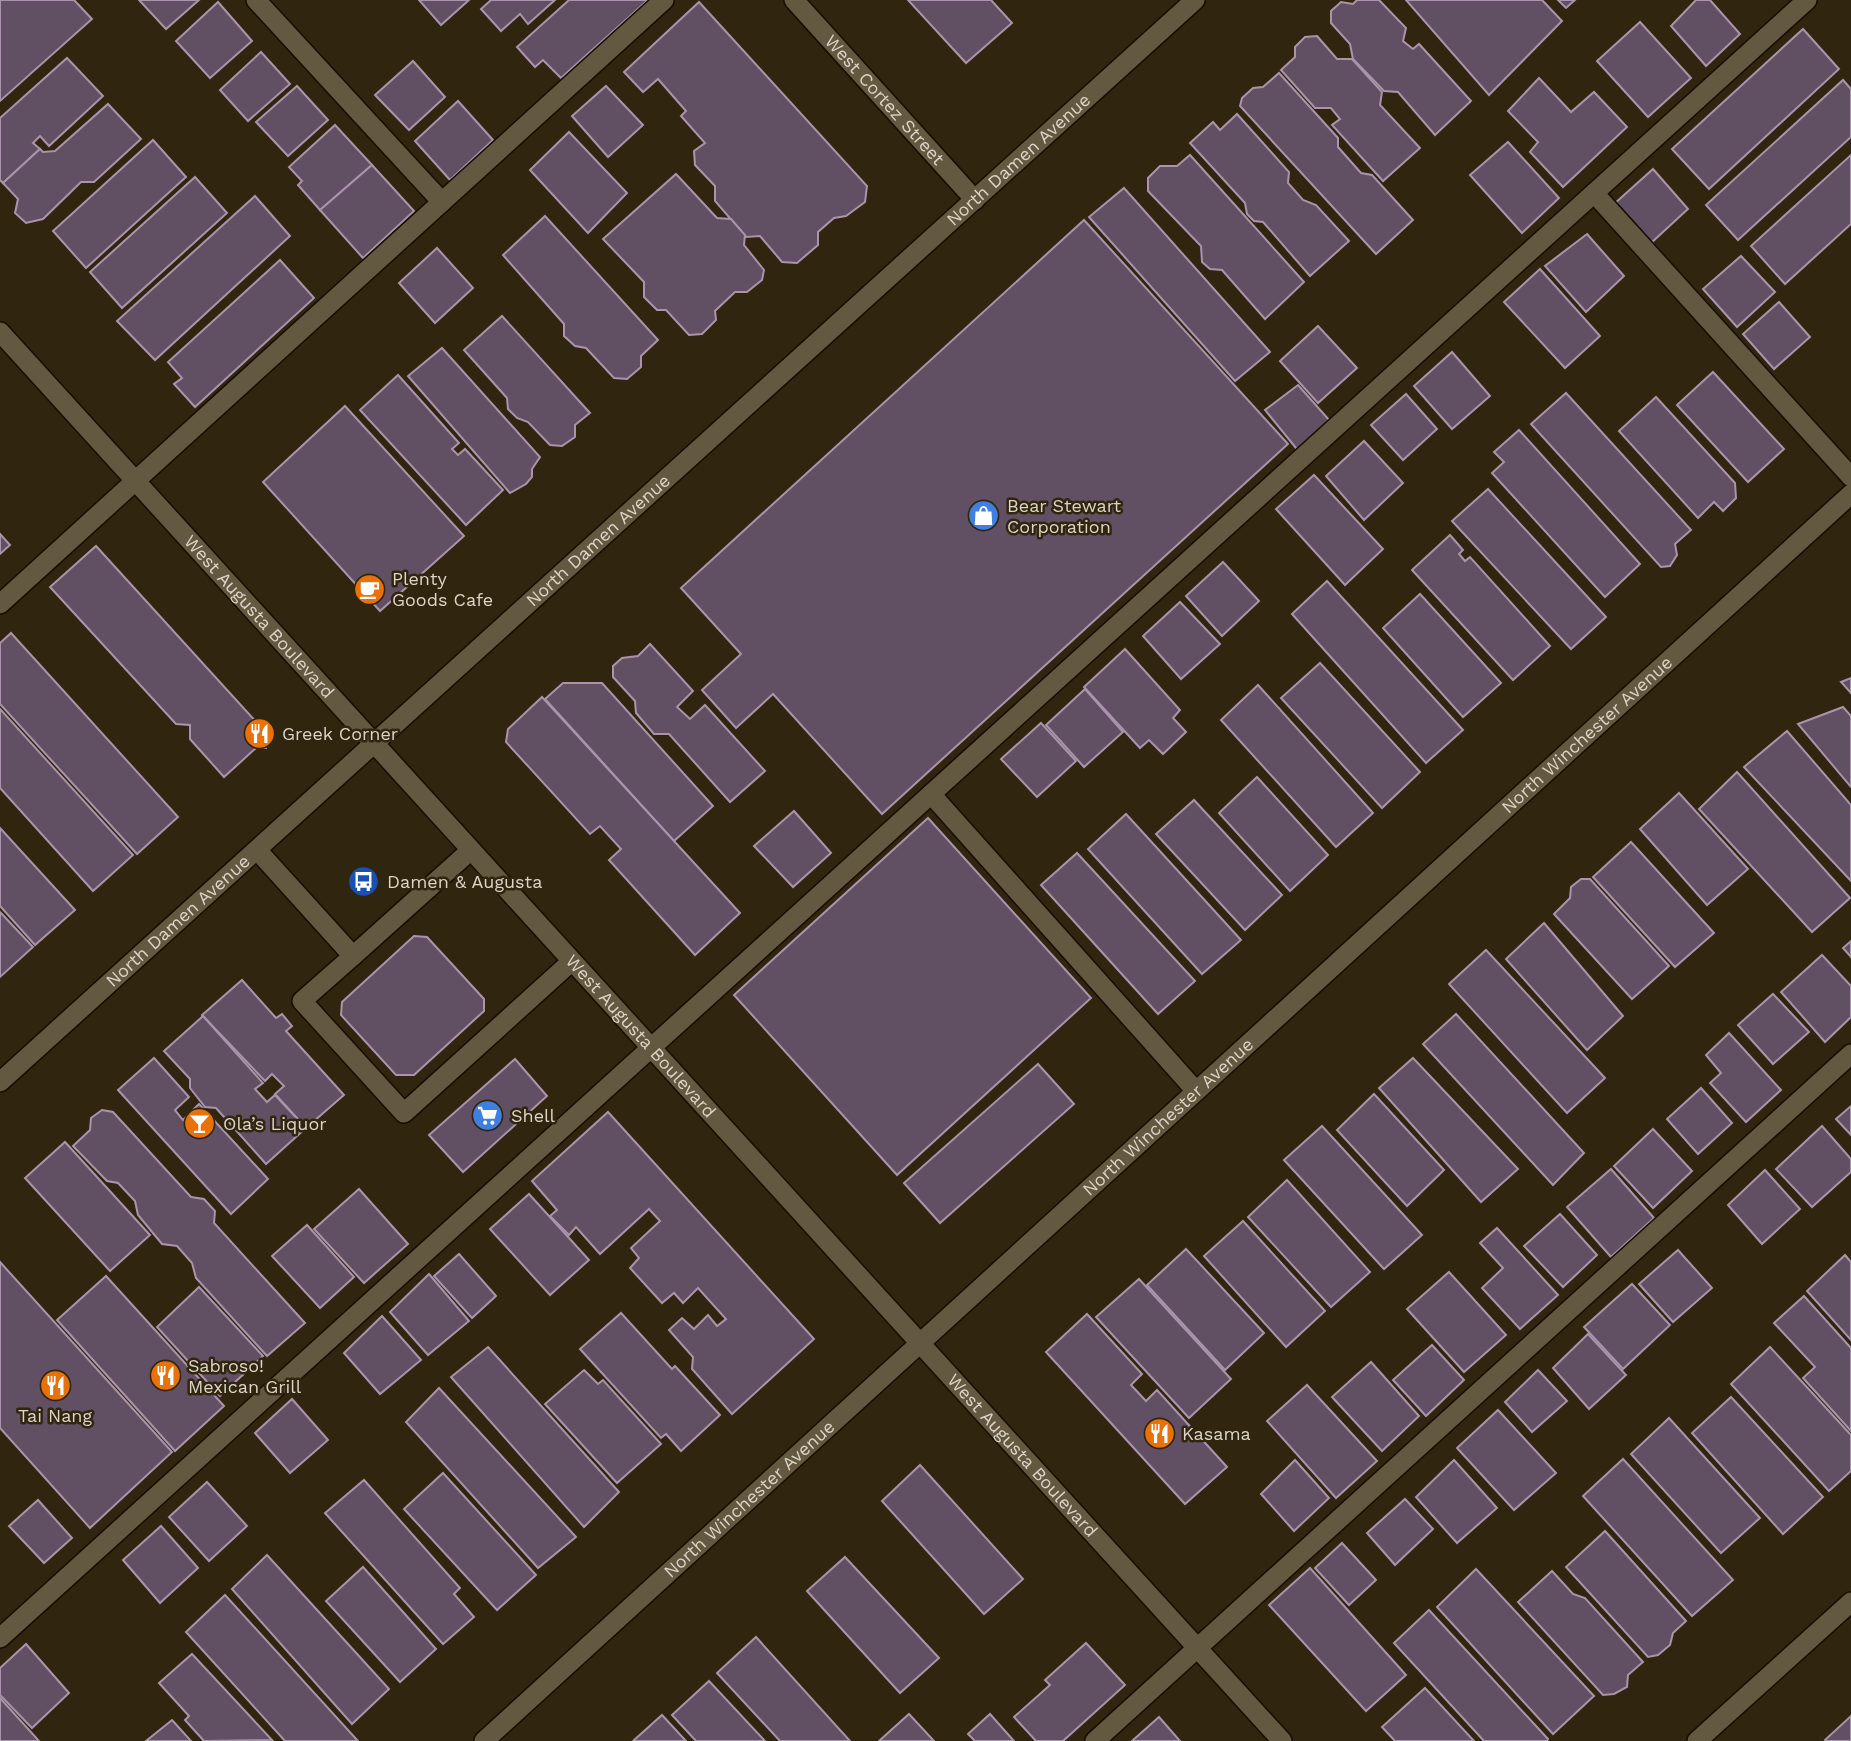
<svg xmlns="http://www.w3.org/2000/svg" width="1851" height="1741" font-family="'Work Sans',sans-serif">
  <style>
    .building { fill: #615064; stroke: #a895ab; stroke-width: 2 }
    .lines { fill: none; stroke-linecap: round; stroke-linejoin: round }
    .service-casing { stroke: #180e00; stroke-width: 22 }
    .minor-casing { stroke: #180e00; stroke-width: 22 }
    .tertiary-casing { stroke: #180e00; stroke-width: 22 }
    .secondary-casing { stroke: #180e00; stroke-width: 22 }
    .service { stroke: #635840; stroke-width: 19 }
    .minor { stroke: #635840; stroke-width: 19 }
    .tertiary { stroke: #635840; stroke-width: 19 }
    .secondary { stroke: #635840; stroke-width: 19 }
    .labels { text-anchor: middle; stroke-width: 5; stroke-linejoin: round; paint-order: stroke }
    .street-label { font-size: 18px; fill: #dbd4c7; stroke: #30250e }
    .poi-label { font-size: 18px; fill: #dbd4c7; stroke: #30250e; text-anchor: start }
  </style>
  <rect width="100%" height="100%" fill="#30250e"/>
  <g class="building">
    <path d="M0 0H74L92 19 0 101Z"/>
    <path d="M139 0H199L166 29Z"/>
    <path d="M419 0H469L441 25Z"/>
    <path d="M491 0H555L528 24 520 14 501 31 481 9Z"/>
    <path d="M569 0H648L561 78 543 60 535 67 517 47Z"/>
    <path d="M908 0H991L1012 23 966 63Z"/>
    <path d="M1357 0H1379L1406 28 1403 41 1413 49 1419 44 1471 101 1435 135 1398 92 1384 91 1353 59 1350 44 1331 23V11L1341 2 1353 4Z"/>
    <path d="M1406 0H1542L1562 21 1489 95Z"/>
    <path d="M1558 0H1575L1566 8Z"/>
    <path d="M1696 0H1710L1740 34 1706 66 1671 26Z"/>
    <path d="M218 2 252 41 210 78 176 41Z"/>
    <path d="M699 2 867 186 865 202 846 216 834 218 818 232V245L797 263 782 262 760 236 746 237 715 201V186L695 165 694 151 705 143 681 116 686 111 658 79 643 92 624 72Z"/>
    <path d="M1640 22 1691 78 1648 117 1597 61Z"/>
    <path d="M1803 29 1839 69 1709 189 1672 149Z"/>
    <path d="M1317 36 1337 59H1352L1382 92 1380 105 1420 148 1383 181 1332 125 1340 119 1331 108H1315L1281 70 1295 57V47L1305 37Z"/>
    <path d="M261 52 290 84 248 121 220 90Z"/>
    <path d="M67 58 103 96 49 146 40 136 33 143 40 149 3 183 0 180V118Z"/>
    <path d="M413 61 445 97 409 130 375 95Z"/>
    <path d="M1279 73 1338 138V147L1361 173 1372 175 1413 220 1376 254 1240 106 1242 98 1253 88 1263 87Z"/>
    <path d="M1539 78 1571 112 1594 92 1627 127 1563 187 1530 152 1538 142 1508 111Z"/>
    <path d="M1843 80 1851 89V137L1738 240 1706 205Z"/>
    <path d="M297 86 328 120 288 156 256 122Z"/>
    <path d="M606 86 643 125 608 157 572 116Z"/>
    <path d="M458 101 493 140 450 180 415 141Z"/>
    <path d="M108 104 141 139 94 182H81L43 219 26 223 15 213 18 199 3 183 40 149 43 152 55 151Z"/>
    <path d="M1237 114 1289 172 1288 183 1303 200 1316 205 1349 241 1310 276 1263 222 1254 221 1247 214 1245 203 1190 143 1213 122 1220 130Z"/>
    <path d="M335 125 372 165 320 210 298 185 302 181 289 167Z"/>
    <path d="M569 132 627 193 588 233 530 170Z"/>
    <path d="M153 140 186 177 86 268 53 231Z"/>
    <path d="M1508 142 1559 198 1522 233 1470 175Z"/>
    <path d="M1190 155 1304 282 1265 319 1222 270 1210 269 1202 262 1201 246 1148 191V178L1160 166H1177Z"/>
    <path d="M1851 155V224L1785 284 1751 246Z"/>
    <path d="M372 165 414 211 363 258 320 210Z"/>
    <path d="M1653 169 1688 209 1651 243 1614 204Z"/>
    <path d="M676 174 717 218 731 219 745 235 744 245 764 270 762 280 747 292H735L715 311 716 320 702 334 689 335 666 310H657L644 297V282L603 239Z"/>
    <path d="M195 177 227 213 122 308 90 272Z"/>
    <path d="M1124 188 1270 352 1235 381 1089 217Z"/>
    <path d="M255 196 290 236 155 360 117 321Z"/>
    <path d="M545 216 658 340 641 356V367L627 379 614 378 586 348 575 346 564 336V324L503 255Z"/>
    <path d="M1084 220 1288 444 882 814 773 694 736 728 702 690 741 654 681 588Z"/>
    <path d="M1587 234 1624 276 1586 312 1545 266Z"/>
    <path d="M437 248 473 288 435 323 399 283Z"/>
    <path d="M1741 256 1775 292 1737 327 1703 289Z"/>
    <path d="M280 260 314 298 195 407 174 384 182 378 168 362Z"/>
    <path d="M1540 269 1600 336 1565 368 1504 302Z"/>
    <path d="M1779 302 1810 337 1774 369 1743 334Z"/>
    <path d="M502 316 590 413 575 425V437L562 446 550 445 528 422 517 418 508 409 507 398 464 350Z"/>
    <path d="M1318 326 1357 368 1318 403 1280 361Z"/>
    <path d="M442 348 540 457 532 469V477L526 484 510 493 408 376Z"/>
    <path d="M1452 352 1490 396 1452 429 1414 386Z"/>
    <path d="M1713 372 1784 449 1748 482 1677 405Z"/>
    <path d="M398 375 459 443 452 449 458 455 465 449 503 490 466 525 360 410Z"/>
    <path d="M1298 385 1330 421 1300 453 1265 410Z"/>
    <path d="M1566 393 1691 530 1675 544 1677 555 1670 566 1661 567 1531 424Z"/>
    <path d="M1406 394 1437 429 1403 460 1371 425Z"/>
    <path d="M1656 397 1735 483 1736 498 1723 511 1714 502 1698 518 1619 431Z"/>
    <path d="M345 406 464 536 380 611 263 482Z"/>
    <path d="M1519 430 1640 564 1605 597 1492 473 1504 462 1494 452Z"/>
    <path d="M1364 441 1403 483 1364 520 1326 476Z"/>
    <path d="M1314 475 1383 549 1345 585 1276 509Z"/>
    <path d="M1488 489 1606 617 1571 649 1452 521Z"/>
    <path d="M0 534 10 545 0 554Z"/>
    <path d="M1450 535 1463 550 1459 554 1465 561 1470 557 1550 646 1513 680 1412 570Z"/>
    <path d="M96 546 258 724 266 725V748H256L224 777 190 739V725L176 724 50 587Z"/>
    <path d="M1223 562 1259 601 1222 636 1186 596Z"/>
    <path d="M1327 581 1463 730 1426 763 1292 614Z"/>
    <path d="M1420 594 1501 683 1463 717 1383 628Z"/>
    <path d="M1180 602 1220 644 1181 679 1143 636Z"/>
    <path d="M11 633 178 817 137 854 0 704V643Z"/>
    <path d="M650 644 693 691 677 707 690 719 705 705 765 771 730 802 669 734H654L636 713 635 701 613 677V666L622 658 638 656Z"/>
    <path d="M1125 649 1180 710 1173 718 1186 732 1163 754 1149 740 1140 748 1084 687Z"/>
    <path d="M1320 663 1420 772 1382 808 1281 698Z"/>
    <path d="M1851 678V693L1841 682Z"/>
    <path d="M563 683H602L713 806 674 841 545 699Z"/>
    <path d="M1258 685 1373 813 1336 847 1221 720Z"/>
    <path d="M1085 689 1123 732 1084 767 1046 725Z"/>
    <path d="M542 697 740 913 695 955 609 860 621 849 600 826 590 834 506 742 508 729Z"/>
    <path d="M1843 707 1851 716V787L1798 724Z"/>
    <path d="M0 709 133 855 93 891 0 788Z"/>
    <path d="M1041 723 1076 761 1037 797 1001 759Z"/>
    <path d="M1787 731 1851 805V881L1744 767Z"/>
    <path d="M1737 772 1850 898 1812 932 1699 809Z"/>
    <path d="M1257 777 1328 855 1290 891 1219 813Z"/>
    <path d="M1679 793 1748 869 1707 905 1640 829Z"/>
    <path d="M1194 800 1282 895 1245 930 1156 834Z"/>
    <path d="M794 811 831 853 793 887 754 846Z"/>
    <path d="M1126 814 1241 940 1202 974 1088 849Z"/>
    <path d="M928 818 1091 998 897 1175 734 995Z"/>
    <path d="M0 828 75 910 35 945 0 906Z"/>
    <path d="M1631 842 1714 933 1675 967 1593 877Z"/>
    <path d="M1077 853 1195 981 1158 1014 1041 885Z"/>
    <path d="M1581 879H1590L1669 966 1632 999 1554 914 1570 898 1571 887Z"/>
    <path d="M0 912 33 947 0 977Z"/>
    <path d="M1544 923 1623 1016 1587 1050 1506 959Z"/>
    <path d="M414 936 427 937 484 999V1011L414 1075H396L341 1015 342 1002Z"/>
    <path d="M1851 941V957L1843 948Z"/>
    <path d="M1486 950 1605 1078 1567 1113 1449 984Z"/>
    <path d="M1822 955 1851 986V1017L1825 1042 1781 992Z"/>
    <path d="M242 980 276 1018 282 1014 292 1026 286 1031 344 1095 306 1128 275 1094 284 1086 272 1074 265 1081 202 1015Z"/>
    <path d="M1773 994 1809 1032 1773 1064 1738 1025Z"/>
    <path d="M1456 1014 1584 1153 1553 1185 1423 1044Z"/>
    <path d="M203 1016 263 1083 255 1089 267 1102 275 1095 306 1128 266 1164 216 1108 205 1107 190 1088V1079L164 1051Z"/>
    <path d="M1729 1033 1781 1090 1746 1122 1710 1083 1721 1073 1706 1055Z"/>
    <path d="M154 1058 189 1097 175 1110 183 1120 199 1104 268 1179 231 1214 118 1090Z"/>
    <path d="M1413 1058 1518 1169 1481 1202 1379 1088Z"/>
    <path d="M515 1059 547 1096 463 1172 429 1135Z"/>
    <path d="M1038 1064 1074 1104 940 1223 904 1183Z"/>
    <path d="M1701 1088 1732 1123 1698 1154 1667 1119Z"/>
    <path d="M1374 1094 1444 1170 1407 1206 1337 1130Z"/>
    <path d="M1851 1106V1135L1836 1119Z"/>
    <path d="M102 1110 113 1112 191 1197 204 1199 215 1211 214 1223 305 1323 267 1356 196 1278 192 1263 177 1246 162 1244 138 1215 135 1201 118 1183 107 1181 73 1146 90 1130 91 1118Z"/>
    <path d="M608 1112 814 1339 732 1414 692 1369 693 1357 669 1330 682 1318 694 1329 708 1315 717 1326 726 1319 698 1288 683 1303 674 1293 662 1303 630 1268 639 1258 631 1248 660 1221 649 1209 600 1254 576 1227 569 1235 550 1216 557 1210 532 1181Z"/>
    <path d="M1322 1126 1422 1235 1384 1269 1284 1160Z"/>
    <path d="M1822 1126 1851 1159V1172L1812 1207 1776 1169Z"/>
    <path d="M1653 1129 1692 1171 1653 1208 1614 1166Z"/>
    <path d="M65 1142 150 1235 110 1271 25 1178Z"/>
    <path d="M1611 1169 1654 1218 1611 1257 1567 1207Z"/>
    <path d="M1765 1170 1800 1209 1762 1244 1728 1205Z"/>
    <path d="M1287 1180 1370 1272 1331 1307 1248 1217Z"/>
    <path d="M359 1189 408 1244 364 1283 314 1229Z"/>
    <path d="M529 1194 589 1260 550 1295 490 1229Z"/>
    <path d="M1560 1214 1597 1255 1563 1287 1524 1246Z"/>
    <path d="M1243 1221 1325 1311 1286 1347 1204 1256Z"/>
    <path d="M307 1225 354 1277 320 1308 272 1256Z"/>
    <path d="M1497 1228 1558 1295 1520 1329 1482 1288 1503 1268 1480 1243Z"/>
    <path d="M1186 1249 1264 1333 1225 1370 1147 1285Z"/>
    <path d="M1678 1250 1712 1288 1673 1322 1639 1284Z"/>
    <path d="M459 1254 496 1296 472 1318 434 1276Z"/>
    <path d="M1845 1255 1851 1262V1340L1807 1291Z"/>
    <path d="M0 1262 172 1452 90 1528 0 1428Z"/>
    <path d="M1449 1272 1506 1335 1464 1372 1407 1309Z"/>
    <path d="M429 1274 469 1321 428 1355 390 1312Z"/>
    <path d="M106 1276 224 1406 175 1451 57 1320Z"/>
    <path d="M1139 1279 1231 1379 1189 1418 1096 1317Z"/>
    <path d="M1632 1284 1670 1325 1623 1369 1584 1327Z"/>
    <path d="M199 1287 263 1356 220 1396 157 1327Z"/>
    <path d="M1804 1296 1851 1348V1431L1803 1378 1815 1367 1774 1323Z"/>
    <path d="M621 1313 672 1369 675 1366 720 1415 681 1451 666 1434 661 1438 580 1349Z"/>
    <path d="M1087 1314 1142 1374 1131 1385 1146 1401 1157 1390 1227 1467 1185 1504 1046 1352Z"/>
    <path d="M382 1316 421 1360 380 1394 344 1353Z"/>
    <path d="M1588 1334 1626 1375 1589 1409 1553 1368Z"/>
    <path d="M1432 1345 1464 1380 1426 1416 1393 1380Z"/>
    <path d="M488 1347 619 1492 584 1527 451 1377Z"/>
    <path d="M1770 1347 1851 1435V1471L1829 1491 1731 1384Z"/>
    <path d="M1371 1362 1419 1416 1382 1451 1332 1397Z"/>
    <path d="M584 1370 598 1384 603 1380 661 1444 617 1483 545 1404Z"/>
    <path d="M1538 1370 1567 1401 1532 1432 1505 1402Z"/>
    <path d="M1307 1385 1377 1461 1336 1498 1267 1421Z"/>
    <path d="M439 1388 576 1537 538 1568 406 1422Z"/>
    <path d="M1731 1397 1823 1497 1783 1534 1692 1433Z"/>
    <path d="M292 1399 328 1440 290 1473 255 1433Z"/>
    <path d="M1498 1410 1556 1473 1514 1510 1457 1448Z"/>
    <path d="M1669 1418 1760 1518 1721 1553 1631 1454Z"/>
    <path d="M1623 1459 1733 1580 1692 1616 1583 1496Z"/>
    <path d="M1295 1460 1329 1498 1294 1531 1261 1494Z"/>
    <path d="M1454 1460 1497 1508 1457 1543 1416 1497Z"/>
    <path d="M920 1465 1023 1579 984 1614 882 1501Z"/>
    <path d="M443 1473 536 1575 497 1610 404 1509Z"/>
    <path d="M364 1480 460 1588 454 1594 474 1617 443 1644 325 1513Z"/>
    <path d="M207 1482 247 1526 209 1561 169 1517Z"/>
    <path d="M1405 1499 1433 1529 1395 1565 1367 1533Z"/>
    <path d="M38 1500 72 1538 44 1563 9 1526Z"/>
    <path d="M161 1526 198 1568 160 1603 123 1560Z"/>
    <path d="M1605 1531 1686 1621 1673 1633 1670 1645 1658 1655 1648 1657 1566 1567Z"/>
    <path d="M1342 1543 1376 1580 1349 1605 1315 1568Z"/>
    <path d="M267 1555 389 1689 352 1724 232 1589Z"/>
    <path d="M845 1557 939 1658 900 1693 807 1591Z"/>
    <path d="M363 1567 436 1649 400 1682 326 1601Z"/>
    <path d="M1310 1568 1406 1675 1366 1711 1269 1605Z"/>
    <path d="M1476 1569 1594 1696 1553 1734 1437 1607Z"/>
    <path d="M1552 1571 1573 1594 1585 1598 1643 1662 1628 1675 1627 1687 1614 1694 1603 1695 1518 1602Z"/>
    <path d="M225 1595 358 1741H285L186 1632Z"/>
    <path d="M1429 1610 1548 1739 1547 1741H1484L1394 1643Z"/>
    <path d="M756 1637 850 1741H780L717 1673Z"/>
    <path d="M1086 1643 1125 1685 1063 1741H1036L1014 1717 1050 1685 1045 1680Z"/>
    <path d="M26 1644 69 1693 32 1728 0 1695V1668Z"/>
    <path d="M192 1654 272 1740 204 1741 185 1720 189 1716 159 1683Z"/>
    <path d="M709 1681 765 1741H696L672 1715Z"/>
    <path d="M1425 1688 1474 1741H1395L1382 1727Z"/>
    <path d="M0 1698 39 1741H0Z"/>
    <path d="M909 1714 934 1741H879Z"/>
    <path d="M990 1714 1014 1741H975L968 1734Z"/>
    <path d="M662 1715 686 1741H633Z"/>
    <path d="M1851 1716V1741H1826L1825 1740Z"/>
    <path d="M1159 1717 1180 1741H1132Z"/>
    <path d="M172 1720 191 1741H146Z"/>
  </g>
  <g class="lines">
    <defs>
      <g id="service">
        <path d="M256 0 442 202"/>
        <path d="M1594 193 1851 477"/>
        <path d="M0 604 664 0"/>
        <path d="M931 794 1196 1091"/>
        <path d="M257 850 353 956 471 850"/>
        <path d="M353 956 302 1001 404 1113 572 961"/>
        <path d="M0 1638 1807 0"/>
        <path d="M1095 1741 1851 1054"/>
      </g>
      <g id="minor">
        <path id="s1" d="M794 0 975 200"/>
        <path id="s2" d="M484 1741 1851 494"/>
        <path d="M1697 1741 1851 1602"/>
      </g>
      <g id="tertiary">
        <path id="s3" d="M0 332 1282 1741"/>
      </g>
      <g id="secondary">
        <path id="s4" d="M0 1082 1195 0"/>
      </g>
    </defs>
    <use href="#service" class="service-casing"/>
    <use href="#minor" class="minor-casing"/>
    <use href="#tertiary" class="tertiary-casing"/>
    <use href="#secondary" class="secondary-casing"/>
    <use href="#service" class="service"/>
    <use href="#minor" class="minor"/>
    <use href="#tertiary" class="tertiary"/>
    <use href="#secondary" class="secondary"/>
  </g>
  <defs>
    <symbol id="shop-disc" viewBox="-11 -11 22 22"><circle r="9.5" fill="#3f7fe0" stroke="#30250e"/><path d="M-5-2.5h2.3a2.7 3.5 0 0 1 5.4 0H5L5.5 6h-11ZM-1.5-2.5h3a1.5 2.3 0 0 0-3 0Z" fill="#fff"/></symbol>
    <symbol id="cafe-disc" viewBox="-11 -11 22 22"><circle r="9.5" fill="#e8710a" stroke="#30250e"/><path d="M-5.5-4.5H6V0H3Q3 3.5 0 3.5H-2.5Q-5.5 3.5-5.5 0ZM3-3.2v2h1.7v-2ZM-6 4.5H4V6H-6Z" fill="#fff"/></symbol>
    <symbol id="restaurant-disc" viewBox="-11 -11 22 22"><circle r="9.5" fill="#e8710a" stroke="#30250e"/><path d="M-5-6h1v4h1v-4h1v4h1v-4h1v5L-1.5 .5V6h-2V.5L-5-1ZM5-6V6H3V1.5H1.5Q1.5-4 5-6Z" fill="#fff"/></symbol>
    <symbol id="bus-disc" viewBox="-11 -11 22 22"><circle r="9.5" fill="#1a4fb4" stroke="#30250e"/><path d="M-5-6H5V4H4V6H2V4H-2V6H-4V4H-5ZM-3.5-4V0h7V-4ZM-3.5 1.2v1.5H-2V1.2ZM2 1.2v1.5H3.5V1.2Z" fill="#fff"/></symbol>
    <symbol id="supermarket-disc" viewBox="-11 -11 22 22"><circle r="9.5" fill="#3f7fe0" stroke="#30250e"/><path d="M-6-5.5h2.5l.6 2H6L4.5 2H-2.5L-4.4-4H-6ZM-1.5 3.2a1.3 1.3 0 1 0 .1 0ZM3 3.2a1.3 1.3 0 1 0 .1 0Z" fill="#fff"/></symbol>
    <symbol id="bar-disc" viewBox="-11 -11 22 22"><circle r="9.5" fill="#e8710a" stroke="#30250e"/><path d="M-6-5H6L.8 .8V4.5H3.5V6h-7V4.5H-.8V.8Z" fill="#fff"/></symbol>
  </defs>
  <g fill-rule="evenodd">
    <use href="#shop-disc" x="966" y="498" width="35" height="35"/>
    <use href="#cafe-disc" x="352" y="572" width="35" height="35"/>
    <use href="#restaurant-disc" x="242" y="716" width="35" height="35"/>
    <use href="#bus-disc" x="346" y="864" width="35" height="35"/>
    <use href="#supermarket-disc" x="470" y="1098" width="35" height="35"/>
    <use href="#bar-disc" x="182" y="1106" width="35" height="35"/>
    <use href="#restaurant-disc" x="148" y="1358" width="35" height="35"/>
    <use href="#restaurant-disc" x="38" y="1368" width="35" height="35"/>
    <use href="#restaurant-disc" x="1142" y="1416" width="35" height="35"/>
  </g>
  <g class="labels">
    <g class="street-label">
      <text dy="6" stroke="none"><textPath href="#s1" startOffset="135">West Cortez Street</textPath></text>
      <text dy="6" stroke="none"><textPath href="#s4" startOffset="1374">North Damen Avenue</textPath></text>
      <text dy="6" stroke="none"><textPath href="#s4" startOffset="807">North Damen Avenue</textPath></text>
      <text dy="6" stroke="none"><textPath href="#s3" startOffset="385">West Augusta Boulevard</textPath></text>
      <text dy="6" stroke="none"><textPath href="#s2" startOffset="1493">North Winchester Avenue</textPath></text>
      <text dy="6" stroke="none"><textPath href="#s4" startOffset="240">North Damen Avenue</textPath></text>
      <text dy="6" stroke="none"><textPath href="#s3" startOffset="952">West Augusta Boulevard</textPath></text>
      <text dy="6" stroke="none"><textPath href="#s2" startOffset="926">North Winchester Avenue</textPath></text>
      <text dy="6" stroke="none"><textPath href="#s3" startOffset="1519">West Augusta Boulevard</textPath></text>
      <text dy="6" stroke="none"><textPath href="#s2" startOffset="359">North Winchester Avenue</textPath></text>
    </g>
    <g class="poi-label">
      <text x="1007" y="512">Bear Stewart<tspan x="1007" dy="21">Corporation</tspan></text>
      <text x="392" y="585">Plenty<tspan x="392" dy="21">Goods Cafe</tspan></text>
      <text x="282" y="740">Greek Corner</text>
      <text x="387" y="888">Damen &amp; Augusta</text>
      <text x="511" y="1122">Shell</text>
      <text x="223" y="1130">Ola’s Liquor</text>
      <text x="188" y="1372">Sabroso!<tspan x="188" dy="21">Mexican Grill</tspan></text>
      <text x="55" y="1422" text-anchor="middle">Tai Nang</text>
      <text x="1182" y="1440">Kasama</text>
    </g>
  </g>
</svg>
